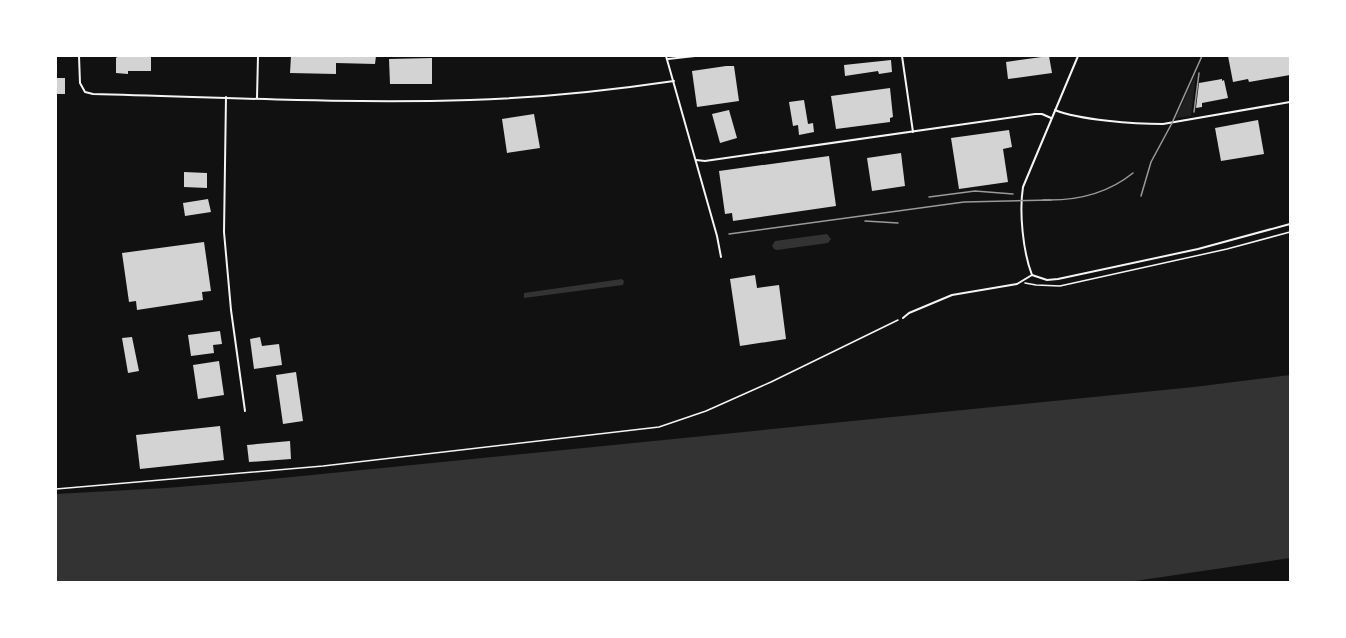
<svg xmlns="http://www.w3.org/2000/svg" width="1346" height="638" font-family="Montserrat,sans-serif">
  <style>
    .green { fill: #202020 }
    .water { fill: #333 }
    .building { fill: #d3d3d3 }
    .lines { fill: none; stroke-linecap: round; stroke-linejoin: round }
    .path { stroke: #f5f5f5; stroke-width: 1.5 }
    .minor { stroke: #f5f5f5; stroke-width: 2 }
    .rail { stroke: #9a9a9a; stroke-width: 1.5 }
  </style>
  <rect width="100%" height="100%" fill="#111"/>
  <path class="green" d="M1196 74 1191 116 1176 118Z"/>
  <g class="water">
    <path d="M827 234 831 239 828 243 777 250 774 249 772 246 775 241Z"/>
    <path d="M622 279 624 281 623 285 524 298V293Z"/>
    <path d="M1290 375V558L1128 582H56V494L166 488 252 481 1194 387Z"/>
  </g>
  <g class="building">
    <path d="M118 56H151V71H128V74L116 73V58Z"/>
    <path d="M291 56H376L375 64 336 63V74L290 73Z"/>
    <path d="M1049 56 1052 73 1008 79 1006 62Z"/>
    <path d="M1228 56H1290V75L1249 82 1248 79 1233 82Z"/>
    <path d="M432 58V84H390L389 59Z"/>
    <path d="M891 60 892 72 879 74 878 71 845 76 844 65Z"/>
    <path d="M726 66H734L739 101 697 107 692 71Z"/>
    <rect x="56" y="78" width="9" height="16"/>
    <path d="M1222 79V81L1224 80 1228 98 1202 103V107L1196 108 1199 83Z"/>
    <path d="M890 88 893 117 890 118V122L836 129 831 96Z"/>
    <path d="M804 100 808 124 813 123 814 132 799 135 798 125 793 126 789 102Z"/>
    <path d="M729 110 737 138 720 143 712 114Z"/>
    <path d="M534 114 540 148 507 153 502 119Z"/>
    <path d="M1258 120 1264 154 1221 161 1215 128Z"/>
    <path d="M1009 130 1012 147 1003 149 1008 182 959 189 951 138Z"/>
    <path d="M901 153 905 186 872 191 867 158Z"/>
    <path d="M829 156 836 206 733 221 732 213 725 214 719 171Z"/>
    <path d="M184 172 207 173V188L184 187Z"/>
    <path d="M208 199 211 212 185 216 183 203Z"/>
    <path d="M204 242 211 291 202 292 203 300 137 310 136 301 129 302 122 253Z"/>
    <path d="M755 275 757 288 779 285 786 339 740 346 730 279Z"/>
    <path d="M220 331 222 344 213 345 214 353 191 356 188 335Z"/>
    <path d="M132 337 139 371 128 373 122 338Z"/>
    <path d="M260 337 262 346 279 344 282 365 254 369 250 339Z"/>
    <path d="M219 361 224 395 198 399 193 365Z"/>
    <path d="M296 372 303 421 283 424 276 375Z"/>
    <path d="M220 426 224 460 140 469 136 435Z"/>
    <path d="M290 441 291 459 249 462 247 445Z"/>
  </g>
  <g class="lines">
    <g class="path">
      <path d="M1025 283 1036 285 1060 286 1227 249 1290 232"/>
      <path d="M56 489 323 466 659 427 706 411 771 382 898 320"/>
    </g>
    <g class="minor">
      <path d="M79 56 80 83 85 92 93 94C218 97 344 104 470 100 538 98 606 91 674 81"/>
      <path d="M666 56 717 236 721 257"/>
      <path d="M902 56 913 132"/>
      <path d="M668 59 695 56"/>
      <path d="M226 97 224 232 231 310 245 411"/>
      <path d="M257 98 258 56"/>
      <path d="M1055 110C1079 120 1135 124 1163 124L1290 102"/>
      <path d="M696 160 705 161 1035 114H1042L1051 118"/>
      <path d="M1032 275 1047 280 1058 279 1198 249 1290 224"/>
      <path d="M1032 275C1023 252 1019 212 1023 187L1078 56"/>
      <path d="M903 318 909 313 952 295 1017 284 1032 275"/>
    </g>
    <g class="rail">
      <path d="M1194 112 1199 73"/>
      <path d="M1141 196 1151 162 1172 123 1202 56"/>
      <path d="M929 197 975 191 1013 194"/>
      <path d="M1043 200C1075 201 1107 194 1133 173"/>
      <path d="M865 221 898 223"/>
      <path d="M729 234 964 202 1051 200"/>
    </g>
  </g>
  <rect width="1346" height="638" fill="none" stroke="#ffffff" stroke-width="114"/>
</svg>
